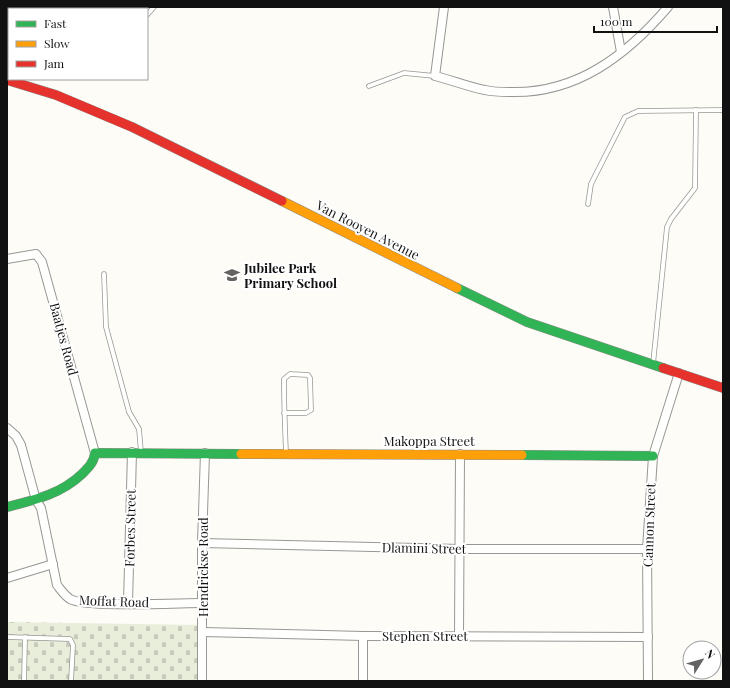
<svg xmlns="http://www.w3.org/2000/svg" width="730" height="688" font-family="'Playfair Display',serif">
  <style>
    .cemetery { fill: url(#cemetery-stones) }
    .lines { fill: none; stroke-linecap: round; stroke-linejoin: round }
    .lane-casing { stroke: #979795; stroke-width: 5.5 }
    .street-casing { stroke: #979795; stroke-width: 10 }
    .fast-casing { stroke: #8e8d8b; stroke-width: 10 }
    .slow-casing { stroke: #8e8d8b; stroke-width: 10 }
    .jam-casing { stroke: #8e8d8b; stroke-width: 10 }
    .lane { stroke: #fffffe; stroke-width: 4 }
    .street { stroke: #fffffe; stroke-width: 8 }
    .fast { stroke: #30b455; stroke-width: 9 }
    .slow { stroke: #ff9f0a; stroke-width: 9 }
    .jam { stroke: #e5322d; stroke-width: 9 }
    .labels { text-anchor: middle; stroke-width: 4; stroke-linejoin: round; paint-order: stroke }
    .street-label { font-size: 13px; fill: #111; stroke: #fff }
    .poi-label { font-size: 13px; font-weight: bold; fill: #111; stroke: #fff; text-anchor: start }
  </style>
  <defs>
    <pattern id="cemetery-stones" width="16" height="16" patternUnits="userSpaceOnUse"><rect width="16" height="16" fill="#e9eedb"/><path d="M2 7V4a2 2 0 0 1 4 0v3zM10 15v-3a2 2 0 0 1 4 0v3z" fill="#c7cbbb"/></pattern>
  </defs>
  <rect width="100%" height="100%" fill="#fdfcf7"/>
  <path class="cemetery" d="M7 622 202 625V681H7Z"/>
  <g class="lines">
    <defs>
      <g id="lane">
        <path d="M147 15 154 7"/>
        <path d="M369 86 404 73 435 76"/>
        <path d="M588 204 591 184 625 117 638 111 723 110"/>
        <path d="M104 274 106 327 129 412 139 429 141 452"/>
        <path d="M653 364 667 227 671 219 695 188 696 110"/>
        <path d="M284 413H306L311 410 310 378 308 375 290 374 284 379V382C284 405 285 429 286 453"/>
        <path d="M7 637 70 639 73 645 71 681"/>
        <path d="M24 681 25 637"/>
      </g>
      <g id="street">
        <path d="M444 7 435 76C452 80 468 87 485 90 493 92 502 92 510 92 576 94 626 56 668 7"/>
        <path d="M613 7 621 52"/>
        <path d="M7 259 36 254 42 262 95 453"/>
        <path d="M7 428 16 436 21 445 36 500 41 508 57 585C61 590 64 595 70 599 85 608 179 603 202 603"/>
        <path d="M202 543 460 549H647"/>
        <path d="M7 578 53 564"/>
        <path d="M128 603 132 452"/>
        <path d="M202 632 363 636 648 637"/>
        <path d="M363 636V681"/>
        <path d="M459 636 460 454"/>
        <path d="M202 681V543L205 453"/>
        <path d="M648 681 647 549 653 456 679 373"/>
      </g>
      <g id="fast">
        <path d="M457 288 527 322 663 368"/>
        <path d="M522 455 653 456"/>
        <path d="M7 507C35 500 61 494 82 474 89 467 94 462 95 453L241 454"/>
      </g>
      <g id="slow">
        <path d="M282 201 457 288"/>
        <path d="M241 454 522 455"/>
      </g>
      <g id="jam">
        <path d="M7 80 56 95 132 127 282 201"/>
        <path d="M663 368 723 388"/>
      </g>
    </defs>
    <use href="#lane" class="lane-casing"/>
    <use href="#street" class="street-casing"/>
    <use href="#fast" class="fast-casing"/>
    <use href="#slow" class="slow-casing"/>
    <use href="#jam" class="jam-casing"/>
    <use href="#lane" class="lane"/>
    <use href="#street" class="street"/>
    <use href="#fast" class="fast"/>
    <use href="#slow" class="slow"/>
    <use href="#jam" class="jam"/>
  </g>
  <defs>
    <symbol id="school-bare" viewBox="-9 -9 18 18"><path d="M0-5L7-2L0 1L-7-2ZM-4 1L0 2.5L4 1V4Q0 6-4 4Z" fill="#646362" stroke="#fff" stroke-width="2.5" paint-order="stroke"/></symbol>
  </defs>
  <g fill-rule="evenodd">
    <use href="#school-bare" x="221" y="264" width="22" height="22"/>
  </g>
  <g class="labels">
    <g class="street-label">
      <text transform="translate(368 230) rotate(27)" y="5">Van Rooyen Avenue</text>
      <text transform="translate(64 339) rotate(75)" y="5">Baatjes Road</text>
      <text x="429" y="446">Makoppa Street</text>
      <text transform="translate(649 525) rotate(-88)" y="5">Cannon Street</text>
      <text transform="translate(130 528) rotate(-89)" y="5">Forbes Street</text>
      <text transform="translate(424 548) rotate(1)" y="5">Dlamini Street</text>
      <text transform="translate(203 567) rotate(-90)" y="5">Hendrickse Road</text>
      <text transform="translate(114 601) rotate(2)" y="5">Moffat Road</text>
      <text x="425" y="641">Stephen Street</text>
    </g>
    <g class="poi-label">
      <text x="244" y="273">Jubilee Park<tspan x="244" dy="15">Primary School</tspan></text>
    </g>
  </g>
  <rect width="730" height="688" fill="none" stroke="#111111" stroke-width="16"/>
  <rect x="8" y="8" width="140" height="72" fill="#ffffff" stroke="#a0a0a0"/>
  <rect x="16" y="21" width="20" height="6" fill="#30b455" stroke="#a0a0a0"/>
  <text x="44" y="28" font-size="12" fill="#111111">Fast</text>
  <rect x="16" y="41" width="20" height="6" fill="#ff9f0a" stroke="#a0a0a0"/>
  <text x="44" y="48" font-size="12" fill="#111111">Slow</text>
  <rect x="16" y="61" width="20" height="6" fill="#e5322d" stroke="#a0a0a0"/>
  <text x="44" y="68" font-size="12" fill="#111111">Jam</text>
  <g transform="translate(702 660) rotate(53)"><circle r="19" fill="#ffffff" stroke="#a0a0a0"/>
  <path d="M0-3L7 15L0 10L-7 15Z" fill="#646362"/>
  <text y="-6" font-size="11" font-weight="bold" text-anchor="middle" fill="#111111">N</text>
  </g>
  <path d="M594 26v6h123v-6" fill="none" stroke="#111111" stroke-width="2"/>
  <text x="600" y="26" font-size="12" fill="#111111" stroke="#ffffff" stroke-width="3" paint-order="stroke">100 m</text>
</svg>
